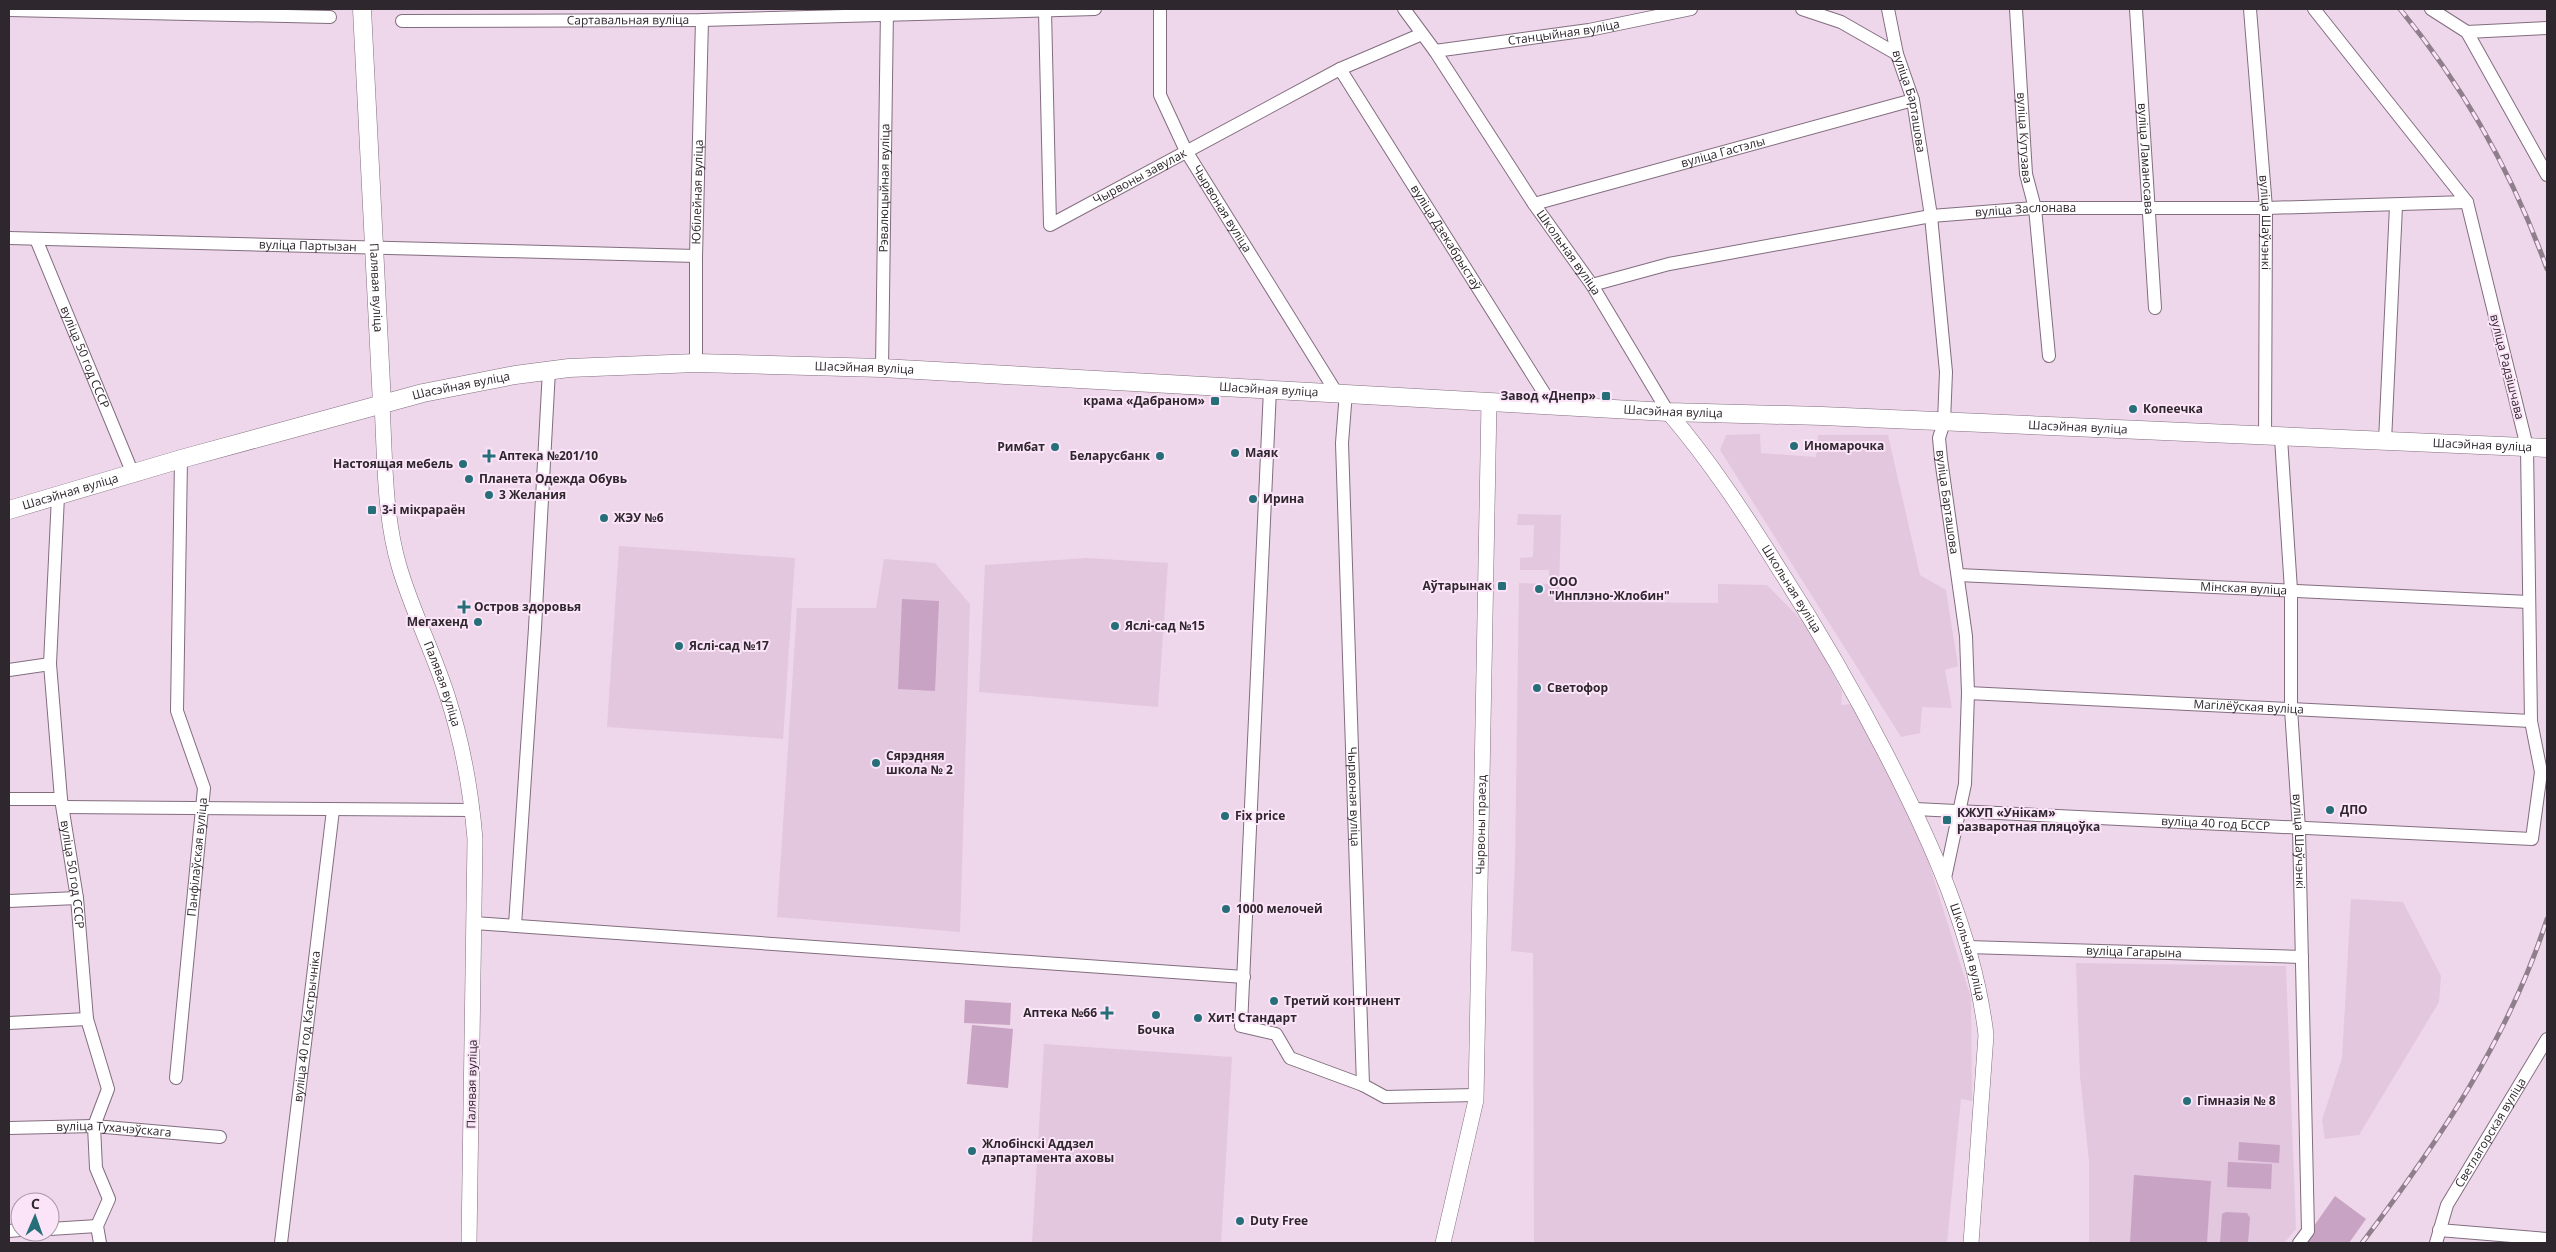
<svg xmlns="http://www.w3.org/2000/svg" width="2556" height="1252" font-family="'Open Sans',sans-serif">
  <style>
    .built { fill: #e3c7df }
    .green { fill: #c8a3c3 }
    .lines { fill: none; stroke-linecap: round; stroke-linejoin: round }
    .minor-casing { stroke: #826d7f; stroke-width: 14 }
    .tertiary-casing { stroke: #826d7f; stroke-width: 16 }
    .secondary-casing { stroke: #826d7f; stroke-width: 19 }
    .minor { stroke: #fff; stroke-width: 12 }
    .tertiary { stroke: #fff; stroke-width: 15 }
    .secondary { stroke: #fff; stroke-width: 18 }
    .rail-casing { stroke: #8f7f8c; stroke-width: 5 }
    .rail { stroke: #fbe4f8; stroke-width: 3; stroke-dasharray: 9; stroke-linecap: butt }
    .poi-dot { fill: #266f79; stroke: #fbe4f8; stroke-width: 2 }
    .labels { text-anchor: middle; stroke-width: 4; stroke-linejoin: round; paint-order: stroke }
    .street-label { font-size: 12px; fill: #2f272e; stroke: #fbe4f8 }
    .poi-label { font-size: 12px; font-weight: bold; fill: #2f272e; stroke: #fbe4f8; text-anchor: start }
  </style>
  <rect width="100%" height="100%" fill="#eed7ea"/>
  <g class="built">
    <path d="M1760 434 1761 453 1816 457 1818 435H1888L1920 575 1946 590 1958 666 1945 670 1952 708 1922 707 1920 733 1901 737 1720 450 1726 435Z"/>
    <path d="M1518 514 1561 515 1559 593 1595 594V602L1718 603V584L1767 585 1810 629 1842 692 1841 705 1853 704 1900 796 1927 857 1971 998 1972 1101 1961 1099 1947 1243H1534L1533 953 1511 951 1515 861 1519 583 1549 584V570H1520V558L1533 557 1534 525H1517Z"/>
    <path d="M619 546 795 558 783 739 607 727Z"/>
    <path d="M1087 558 1168 563 1158 707 979 692 985 565Z"/>
    <path d="M884 559 935 563 970 604 960 932 777 917 797 608H876Z"/>
    <path d="M2351 899 2403 902 2441 976 2439 1002 2359 1135 2325 1139 2322 1120 2342 1058Z"/>
    <path d="M2076 963 2286 966 2296 1229 2284 1243H2089V1161L2080 1076Z"/>
    <path d="M1044 1044 1232 1057 1221 1243H1032Z"/>
  </g>
  <g class="green">
    <path d="M902 599 939 601 935 691 898 689Z"/>
    <path d="M965 1000 1011 1003 1010 1025 964 1023Z"/>
    <path d="M972 1025 1013 1029 1008 1088 967 1084Z"/>
    <path d="M2239 1142 2280 1145 2279 1163 2238 1160Z"/>
    <path d="M2228 1162 2272 1164 2271 1189 2227 1187Z"/>
    <path d="M2134 1175 2211 1181 2207 1243H2130Z"/>
    <path d="M2335 1196 2366 1219 2349 1243H2302Z"/>
    <path d="M2226 1212 2247 1213 2250 1218 2248 1243H2220L2222 1214Z"/>
  </g>
  <g class="lines">
    <defs>
      <g id="minor">
        <path id="s1" d="M1160 9V95L1186 151 1336 392"/>
        <path id="s2" d="M1404 9 1435 51 1534 204 1592 285 1668 412"/>
        <path d="M1802 9 1841 22 1897 54"/>
        <path id="s3" d="M1888 9 1897 54 1913 100 1931 216 1946 372 1944 422 1939 438 1941 459 1966 636 1968 693 1965 784 1945 878"/>
        <path id="s4" d="M2016 9 2026 174 2035 208 2049 356"/>
        <path id="s5" d="M2136 9 2155 308"/>
        <path id="s6" d="M2250 9 2266 208 2265 437"/>
        <path d="M2431 9 2467 32 2547 175"/>
        <path d="M9 10 330 17"/>
        <path id="s7" d="M1045 11 1050 225 1340 69 1422 34"/>
        <path id="s8" d="M402 21 702 20 1095 9"/>
        <path d="M2467 32 2547 28"/>
        <path id="s9" d="M1435 51 1589 30 1691 9"/>
        <path id="s10" d="M1340 69 1551 404"/>
        <path id="s11" d="M1534 204 1913 100"/>
        <path id="s12" d="M9 238 696 256"/>
        <path id="s13" d="M36 239 133 474"/>
        <path id="s14" d="M1592 285 1669 264 1931 216 2035 208H2266L2467 202"/>
        <path id="s15" d="M696 363V256L702 20"/>
        <path id="s16" d="M882 368 887 9"/>
        <path d="M1270 389 1241 1026 1276 1034 1290 1058 1363 1085"/>
        <path id="s17" d="M1346 392 1342 443 1363 1085 1385 1097 1476 1095"/>
        <path id="s18" d="M2281 438 2291 590V709L2299 829 2308 1231 2299 1243"/>
        <path d="M2385 441 2396 206"/>
        <path id="s19" d="M58 496 50 664 61 799 77 898 87 1019 108 1089 94 1126 96 1168 109 1199 97 1226 100 1243"/>
        <path id="s20" d="M1958 575 2529 602"/>
        <path d="M9 670 50 664"/>
        <path id="s21" d="M1968 693 2531 721"/>
        <path d="M9 799H61"/>
        <path d="M63 807 473 810"/>
        <path id="s22" d="M1915 809 2532 839 2541 772 2531 721 2527 447 2467 202 2314 9"/>
        <path d="M9 901 77 898"/>
        <path d="M474 923 1244 977"/>
        <path d="M515 925 535 628 549 370"/>
        <path id="s23" d="M1968 947 2302 957"/>
        <path d="M9 1023 87 1019"/>
        <path id="s24" d="M176 1078 204 788 177 711 181 459"/>
        <path id="s25" d="M9 1128 94 1126 220 1137"/>
        <path d="M50 1229 97 1226"/>
        <path d="M2439 1230 2547 1239"/>
        <path d="M9 1231 20 1230"/>
        <path id="s26" d="M281 1243 333 810"/>
        <path id="s27" d="M2436 1243 2447 1205 2547 1039"/>
      </g>
      <g id="tertiary">
        <path id="s28" d="M382 404C385 457 384 515 399 566 412 611 434 653 448 698 463 745 471 791 475 839L469 1243"/>
        <path id="s29" d="M1668 412C1711 462 1746 516 1781 572 1819 631 1853 690 1885 752 1931 841 1974 935 1986 1035L1971 1243"/>
        <path id="s30" d="M1443 1243 1476 1100 1489 402"/>
      </g>
      <g id="secondary">
        <path id="s31" d="M362 9 382 404"/>
        <path id="s32" d="M9 510 181 459 423 393 515 375 569 368 696 363 882 368 1668 412 1822 416 2547 448"/>
      </g>
    </defs>
    <use href="#minor" class="minor-casing"/>
    <use href="#tertiary" class="tertiary-casing"/>
    <use href="#secondary" class="secondary-casing"/>
    <use href="#minor" class="minor"/>
    <use href="#tertiary" class="tertiary"/>
    <use href="#secondary" class="secondary"/>
    <defs>
      <g id="rail">
        <path d="M2400 9C2463 86 2513 174 2547 269"/>
        <path d="M2362 1243C2437 1144 2509 1038 2547 919"/>
      </g>
    </defs>
    <use href="#rail" class="rail-casing"/>
    <use href="#rail" class="rail"/>
  </g>
  <g class="poi-dot">
    <rect x="1601" y="391" width="10" height="10" rx="2.5"/>
    <rect x="1210" y="396" width="10" height="10" rx="2.5"/>
    <circle cx="2133" cy="409" r="5"/>
    <circle cx="1794" cy="446" r="5"/>
    <circle cx="1055" cy="447" r="5"/>
    <circle cx="1235" cy="453" r="5"/>
    <path d="M486.5 448.5h5v5h5v5h-5v5h-5v-5h-5v-5h5z"/>
    <circle cx="1160" cy="456" r="5"/>
    <circle cx="463" cy="464" r="5"/>
    <circle cx="469" cy="479" r="5"/>
    <circle cx="489" cy="495" r="5"/>
    <circle cx="1253" cy="499" r="5"/>
    <rect x="367" y="505" width="10" height="10" rx="2.5"/>
    <circle cx="604" cy="518" r="5"/>
    <rect x="1497" y="581" width="10" height="10" rx="2.5"/>
    <circle cx="1539" cy="589" r="5"/>
    <path d="M461.5 599.5h5v5h5v5h-5v5h-5v-5h-5v-5h5z"/>
    <circle cx="478" cy="622" r="5"/>
    <circle cx="1115" cy="626" r="5"/>
    <circle cx="679" cy="646" r="5"/>
    <circle cx="1537" cy="688" r="5"/>
    <circle cx="876" cy="763" r="5"/>
    <circle cx="2330" cy="810" r="5"/>
    <circle cx="1225" cy="816" r="5"/>
    <rect x="1942" y="815" width="10" height="10" rx="2.5"/>
    <circle cx="1226" cy="909" r="5"/>
    <circle cx="1274" cy="1001" r="5"/>
    <path d="M1104.5 1005.5h5v5h5v5h-5v5h-5v-5h-5v-5h5z"/>
    <circle cx="1156" cy="1015" r="5"/>
    <circle cx="1198" cy="1018" r="5"/>
    <circle cx="2187" cy="1101" r="5"/>
    <circle cx="972" cy="1151" r="5"/>
    <circle cx="1240" cy="1221" r="5"/>
  </g>
  <g class="labels">
    <g class="street-label">
      <text dy="4" stroke="none"><textPath href="#s8" startOffset="226">Сартавальная вуліца</textPath></text>
      <text dy="4" stroke="none"><textPath href="#s9" startOffset="130">Станцыйная вуліца</textPath></text>
      <text dy="4" stroke="none"><textPath href="#s3" startOffset="95">вуліца Барташова</textPath></text>
      <text dy="4" stroke="none"><textPath href="#s4" startOffset="129">вуліца Кутузава</textPath></text>
      <text dy="4" stroke="none"><textPath href="#s11" startOffset="196">вуліца Гастэлы</textPath></text>
      <text dy="4" stroke="none"><textPath href="#s5" startOffset="150">вуліца Ламаносава</textPath></text>
      <text dy="4" stroke="none"><textPath href="#s7" startOffset="316">Чырвоны завулак</textPath></text>
      <text dy="4" stroke="none"><textPath href="#s16" startOffset="180">Рэвалюцыйная вуліца</textPath></text>
      <text dy="4" stroke="none"><textPath href="#s15" startOffset="171">Юбілейная вуліца</textPath></text>
      <text dy="4" stroke="none"><textPath href="#s1" startOffset="216">Чырвоная вуліца</textPath></text>
      <text dy="4" stroke="none"><textPath href="#s14" startOffset="441">вуліца Заслонава</textPath></text>
      <text dy="4" stroke="none"><textPath href="#s6" startOffset="214">вуліца Шаўчэнкі</textPath></text>
      <text dy="4" stroke="none"><textPath href="#s10" startOffset="199">вуліца Дзекабрыстаў</textPath></text>
      <text dy="4" stroke="none"><textPath href="#s12" startOffset="299">вуліца Партызан</textPath></text>
      <text dy="4" stroke="none"><textPath href="#s2" startOffset="294">Школьная вуліца</textPath></text>
      <text dy="4" stroke="none"><textPath href="#s31" startOffset="279">Палявая вуліца</textPath></text>
      <text dy="4" stroke="none"><textPath href="#s13" startOffset="128">вуліца 50 год СССР</textPath></text>
      <text transform="translate(2507 367) rotate(76)" y="4">вуліца Радзішчава</text>
      <text dy="4" stroke="none"><textPath href="#s32" startOffset="874">Шасэйная вуліца</textPath></text>
      <text dy="4" stroke="none"><textPath href="#s32" startOffset="469">Шасэйная вуліца</textPath></text>
      <text dy="4" stroke="none"><textPath href="#s32" startOffset="1279">Шасэйная вуліца</textPath></text>
      <text dy="4" stroke="none"><textPath href="#s32" startOffset="1684">Шасэйная вуліца</textPath></text>
      <text dy="4" stroke="none"><textPath href="#s32" startOffset="2089">Шасэйная вуліца</textPath></text>
      <text dy="4" stroke="none"><textPath href="#s32" startOffset="2494">Шасэйная вуліца</textPath></text>
      <text dy="4" stroke="none"><textPath href="#s32" startOffset="64">Шасэйная вуліца</textPath></text>
      <text dy="4" stroke="none"><textPath href="#s3" startOffset="500">вуліца Барташова</textPath></text>
      <text dy="4" stroke="none"><textPath href="#s20" startOffset="286">Мінская вуліца</textPath></text>
      <text dy="4" stroke="none"><textPath href="#s29" startOffset="216">Школьная вуліца</textPath></text>
      <text dy="4" stroke="none"><textPath href="#s28" startOffset="289">Палявая вуліца</textPath></text>
      <text dy="4" stroke="none"><textPath href="#s21" startOffset="281">Магілёўская вуліца</textPath></text>
      <text dy="4" stroke="none"><textPath href="#s17" startOffset="405">Чырвоная вуліца</textPath></text>
      <text dy="4" stroke="none"><textPath href="#s30" startOffset="422">Чырвоны праезд</textPath></text>
      <text dy="4" stroke="none"><textPath href="#s22" startOffset="301">вуліца 40 год БССР</textPath></text>
      <text dy="4" stroke="none"><textPath href="#s18" startOffset="404">вуліца Шаўчэнкі</textPath></text>
      <text dy="4" stroke="none"><textPath href="#s24" startOffset="222">Панфілаўская вуліца</textPath></text>
      <text dy="4" stroke="none"><textPath href="#s19" startOffset="380">вуліца 50 год СССР</textPath></text>
      <text dy="4" stroke="none"><textPath href="#s29" startOffset="621">Школьная вуліца</textPath></text>
      <text dy="4" stroke="none"><textPath href="#s23" startOffset="166">вуліца Гагарына</textPath></text>
      <text dy="4" stroke="none"><textPath href="#s26" startOffset="218">вуліца 40 год Кастрычніка</textPath></text>
      <text transform="translate(472 1084) rotate(-89)" y="4">Палявая вуліца</text>
      <text dy="4" stroke="none"><textPath href="#s25" startOffset="105">вуліца Тухачэўскага</textPath></text>
      <text dy="4" stroke="none"><textPath href="#s27" startOffset="124">Светлагорская вуліца</textPath></text>
    </g>
    <g class="poi-label">
      <text x="1596" y="400" text-anchor="end">Завод «Днепр»</text>
      <text x="1205" y="405" text-anchor="end">крама «Дабраном»</text>
      <text x="2143" y="413">Копеечка</text>
      <text x="1804" y="450">Иномарочка</text>
      <text x="1045" y="451" text-anchor="end">Римбат</text>
      <text x="1245" y="457">Маяк</text>
      <text x="499" y="460">Аптека №201/10</text>
      <text x="1150" y="460" text-anchor="end">Беларусбанк</text>
      <text x="453" y="468" text-anchor="end">Настоящая мебель</text>
      <text x="479" y="483">Планета Одежда Обувь</text>
      <text x="499" y="499">3 Желания</text>
      <text x="1263" y="503">Ирина</text>
      <text x="382" y="514">3-і мікрараён</text>
      <text x="614" y="522">ЖЭУ №6</text>
      <text x="1549" y="586">ООО<tspan x="1549" dy="14">"Инплэно-Жлобин"</tspan></text>
      <text x="1492" y="590" text-anchor="end">Аўтарынак</text>
      <text x="474" y="611">Остров здоровья</text>
      <text x="468" y="626" text-anchor="end">Мегахенд</text>
      <text x="1125" y="630">Яслі-сад №15</text>
      <text x="689" y="650">Яслі-сад №17</text>
      <text x="1547" y="692">Светофор</text>
      <text x="886" y="760">Сярэдняя<tspan x="886" dy="14">школа № 2</tspan></text>
      <text x="2340" y="814">ДПО</text>
      <text x="1957" y="817">КЖУП «Унікам»<tspan x="1957" dy="14">разваротная пляцоўка</tspan></text>
      <text x="1235" y="820">Fix price</text>
      <text x="1236" y="913">1000 мелочей</text>
      <text x="1284" y="1005">Третий континент</text>
      <text x="1097" y="1017" text-anchor="end">Аптека №66</text>
      <text x="1208" y="1022">Хит! Стандарт</text>
      <text x="1156" y="1034" text-anchor="middle">Бочка</text>
      <text x="2197" y="1105">Гімназія № 8</text>
      <text x="982" y="1148">Жлобінскі Аддзел<tspan x="982" dy="14">дэпартамента аховы</tspan></text>
      <text x="1250" y="1225">Duty Free</text>
    </g>
  </g>
  <rect width="2556" height="1252" fill="none" stroke="#2f272e" stroke-width="20"/>
  <g transform="translate(35 1217) rotate(2)"><circle r="24" fill="#fbe4f8" stroke="#a998a7"/>
  <path d="M0-4L9 19L0 12L-9 19Z" fill="#266f79"/>
  <text y="-8" font-size="14" font-weight="bold" text-anchor="middle" fill="#2f272e">С</text>
  </g>
</svg>
